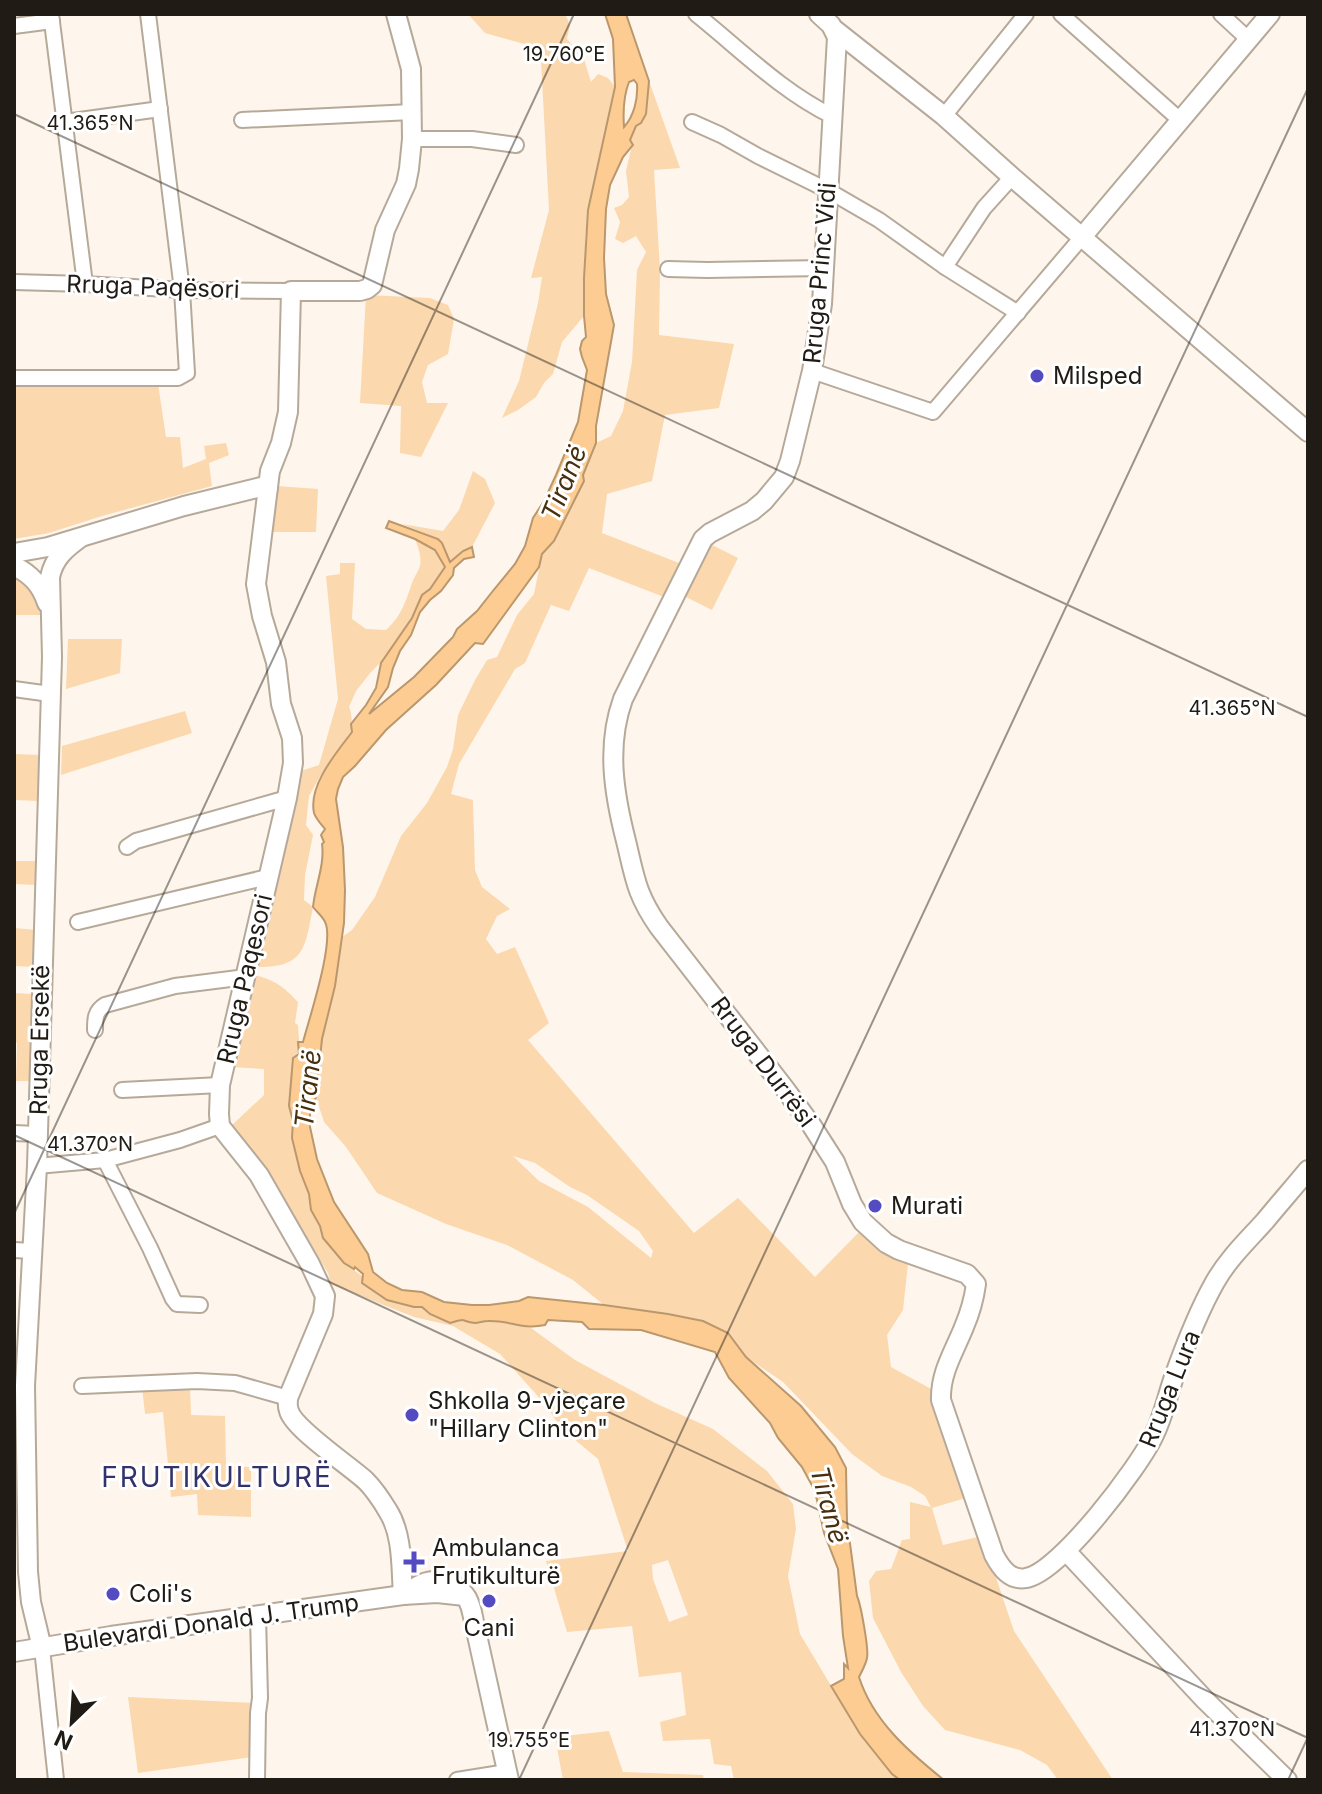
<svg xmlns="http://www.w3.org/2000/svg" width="1322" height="1794" font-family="Inter,sans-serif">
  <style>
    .green { fill: #fbd8ae; fill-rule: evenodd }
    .water { fill: #fccc92; stroke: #ba976c; stroke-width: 2; fill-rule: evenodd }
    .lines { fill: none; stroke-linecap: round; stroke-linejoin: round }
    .street-casing { stroke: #b6a99a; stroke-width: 18 }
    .secondary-casing { stroke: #b6a99a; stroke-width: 22 }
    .street { stroke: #fff; stroke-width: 14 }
    .secondary { stroke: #fff; stroke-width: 18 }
    .ticks { fill: none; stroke: #201b15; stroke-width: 2; stroke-opacity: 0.45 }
    .poi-dot { fill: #544bc2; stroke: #fff; stroke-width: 3 }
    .labels { text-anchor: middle; stroke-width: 6; stroke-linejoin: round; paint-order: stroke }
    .street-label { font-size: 24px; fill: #201b15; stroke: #fff }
    .poi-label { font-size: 24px; fill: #201b15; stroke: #fff; text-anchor: start }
    .water-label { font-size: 26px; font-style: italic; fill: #472f0f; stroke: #fff }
    .quarter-label { font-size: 28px; letter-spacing: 2px; fill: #33326d; stroke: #fff }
    .ticks-label { font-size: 20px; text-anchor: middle; fill: #201b15; stroke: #fff; stroke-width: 6; stroke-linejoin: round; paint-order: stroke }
  </style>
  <rect width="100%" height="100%" fill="#fef6ec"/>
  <g class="green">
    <path d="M468 14H565L570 25 567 39 584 59 591 82 598 74 608 78 615 87 588 210 585 241 584 316 562 342 553 374 544 383 536 397 518 410 502 418 519 381 538 303 542 277 531 278 549 210 541 61 528 45 485 33Z"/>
    <path d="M649 81 680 168 654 170 660 270 659 335 734 344 719 408 665 415 652 481 607 494 602 533 679 563 664 597 589 568 569 611 551 605 525 663 515 669 459 764 451 794 473 800 475 870 482 887 510 909 497 916 486 939 497 954 515 947 549 1023 528 1040 694 1233 738 1198 815 1277 861 1230C875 1245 889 1256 908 1264L903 1310 887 1335 891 1367 933 1390 969 1497 932 1508 943 1545 982 1536 1014 1631 1113 1780H1058L1047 1765 1020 1750 945 1730 923 1706 901 1672 873 1618 869 1581 876 1571 891 1569 902 1540 910 1539V1502L931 1507 925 1496 911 1487 882 1476 852 1454 783 1382 746 1357 728 1333 703 1321 604 1305 573 1280 507 1245 446 1224 377 1193 346 1147 324 1122 316 1097 322 1039 335 986 342 937 352 930 375 897 401 836 427 803 447 767 453 749 458 715 475 680 487 660 497 657 517 615 534 594 542 554 583 479 582 475 596 443 611 436 623 411 632 362 637 270 646 252 636 236 623 243 615 239 620 222 614 208 622 205 629 197 626 171 632 145 630 140 636 125 646 114ZM513 1156 535 1163 570 1187 587 1195 639 1231 653 1251 651 1258 588 1207 539 1181Z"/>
    <path d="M366 295 430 298 448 305 454 319 448 354 428 365 422 382 427 403H448L421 457 400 453 401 406 360 403Z"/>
    <path d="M158 384 166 437H180L183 468 206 459 204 446 226 443 229 455 209 463 212 486 102 516 49 533 14 539V386Z"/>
    <path d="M473 471 485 479 495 503 472 547 462 551 450 563 442 543 438 539 402 524 443 531 459 510Z"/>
    <path d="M277 486 318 489 316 532H268L273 500Z"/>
    <path d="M415 539 435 550 445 567 430 589 422 596 412 618 381 662 371 672 356 691 349 707C353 716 351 722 352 732L322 773 309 796 306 825 313 835 305 875 304 900 313 907C305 948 305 968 256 967L298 772 319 765 338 699 326 576 340 574V563H355L352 619 366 629 386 630C402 615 405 603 412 583 414 577 419 571 420 565 422 557 418 547 415 539Z"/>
    <path d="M710 544 738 558 712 610 684 596Z"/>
    <path d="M14 572 18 574 40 601 42 615H14Z"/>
    <path d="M68 639H122L120 673 66 689Z"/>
    <path d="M185 711 192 733 61 775 62 746Z"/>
    <path d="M14 754 41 755 39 801 14 800Z"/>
    <path d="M14 861H38L37 885 14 884Z"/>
    <path d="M14 928 37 930 34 967 14 966Z"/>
    <path d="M255 975C276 981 283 986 298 1002L295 1023 298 1025 300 1054 293 1058 289 1106 293 1120 292 1138 300 1171 309 1194 311 1210 320 1226 323 1238 344 1263 362 1276V1283L387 1300 414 1307H422L430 1314 450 1322 462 1319 476 1323 486 1320 506 1322 531 1328 575 1360 655 1403 713 1429 767 1471 793 1504 796 1529 788 1576 800 1634 860 1734 892 1774 900 1780H734L731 1766 714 1764 710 1739 663 1741 660 1722 686 1715 681 1672 639 1677 632 1626 567 1632 546 1561 628 1551 598 1459 561 1428 545 1404 500 1354 453 1326 414 1317 331 1284 328 1273 266 1168 232 1125 264 1095V1069L232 1067ZM668 1560 688 1615 669 1622 653 1579 652 1565Z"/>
    <path d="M14 993 32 994 31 1081H16L17 1043 14 1042Z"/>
    <path d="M190 1385 191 1415 225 1416 226 1466 251 1467V1517L198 1515 197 1494 171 1497 163 1412 145 1414 142 1387Z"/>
    <path d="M128 1697 254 1703 252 1757 138 1773Z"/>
    <path d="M609 1731 623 1772 703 1775 704 1780H563L555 1737Z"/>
  </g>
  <path class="water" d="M605 14H626L649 81 646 114 641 123 636 126 630 140 633 145 623 157 610 185 606 209 604 258 606 294 614 325 596 426V443L583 475 584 481 554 541 542 554 539 567 483 644 475 643 436 685 386 730 355 766 343 777 338 789 336 799 343 847 345 890 344 923 335 986 322 1039 316 1097 310 1114V1127L317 1159 334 1202 368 1254 373 1272 387 1283 402 1290 422 1292 444 1302 472 1305H489L519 1301 528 1297 604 1305 668 1314 703 1321 728 1333 746 1357 801 1406 835 1447 846 1468 847 1521 857 1596C861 1605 869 1650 867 1658 866 1664 862 1671 859 1677 873 1721 909 1752 944 1780H900L892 1774 860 1734 831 1686 844 1679V1664L848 1668 843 1636 838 1569 824 1533 815 1491 802 1467 778 1438 770 1423 729 1378 715 1352 641 1330 589 1329 582 1322 548 1320 545 1325C521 1330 510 1320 488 1321 483 1321 479 1323 475 1323 461 1322 468 1317 450 1323L430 1314 422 1307H414L387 1300 362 1283 363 1274 355 1267 354 1269 344 1263 323 1238 320 1226 311 1210 309 1194 300 1171 292 1138 293 1121 289 1106 293 1058 299 1054 298 1042H303C309 1019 335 941 325 922 323 917 317 912 313 907 315 886 325 865 322 844L324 842 321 835 325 829C321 824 316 819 314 813 308 785 337 752 352 732L351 724 366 705 376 688 381 663 412 618 422 595 430 589 445 567 435 550 415 539 386 528 389 521 438 539 442 543 450 562 463 551 472 547 474 557 464 559 454 568 453 575 441 591 430 600 420 612 411 635 400 651 393 668 388 687 369 714 414 677 453 637 457 629 477 611 492 592 515 564 525 546 533 518 544 501 556 475 578 422 587 370 582 357 580 349 582 341 586 337 584 316V278L588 210 615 87 613 39ZM634 80 637 84C638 99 634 116 624 127 623 112 623 97 629 82Z"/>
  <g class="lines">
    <defs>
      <g id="street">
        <path d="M51 14 85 284"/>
        <path d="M696 14C741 50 781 91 832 116"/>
        <path d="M1061 14 1181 121"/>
        <path d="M1221 14 1248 39"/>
        <path d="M14 26 52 21"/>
        <path d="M944 116 1026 14"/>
        <path d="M242 120 412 112"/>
        <path d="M65 122 160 109"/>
        <path d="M692 122 721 135 758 156 829 191 879 220 945 267 1018 313"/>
        <path d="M412 139H472L516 145"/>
        <path d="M945 267 984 208 1012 177"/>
        <path d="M668 269 707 270 824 268"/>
        <path d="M14 282 85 284 182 290 291 291"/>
        <path d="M812 371 933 412 1082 237"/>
        <path d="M14 378H178L187 373 182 290 148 14"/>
        <path d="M14 689 50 694"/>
        <path d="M127 847 136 841 287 798"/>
        <path d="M78 922 268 877"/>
        <path d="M95 1030C95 1019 95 1011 105 1005L175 986 246 977"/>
        <path d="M122 1090 220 1085"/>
        <path d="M14 1133 37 1134"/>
        <path d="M105 1160 150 1248 173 1299 177 1304 200 1305"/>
        <path d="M37 1166 105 1160 180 1140 220 1126"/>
        <path d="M14 1250 31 1251"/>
        <path d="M82 1386 197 1381 235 1383 288 1398"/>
        <path d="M42 1648 56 1780"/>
        <path d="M257 1780 258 1713 260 1698 258 1616"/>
        <path d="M457 1780 507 1772"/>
      </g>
      <g id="secondary">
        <path d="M396 14 411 69 412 139 409 169 406 184 385 230 372 285 367 289 360 291H291L288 412 281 443 270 471 256 584 262 616 276 662 281 704 292 738 293 763 287 798 220 1085 219 1114 220 1126 259 1175 310 1264 325 1296 323 1314 288 1398C288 1403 287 1406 289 1411 294 1429 350 1466 366 1481 374 1489 382 1501 388 1511 403 1535 401 1568 403 1595"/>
        <path d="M819 14 831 25 837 37 822 304 812 371 790 461 784 477 764 501 752 511 710 533 703 539 623 699C606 746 614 794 626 841 635 878 636 894 659 927L785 1089 812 1126 835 1162 852 1204 863 1222 886 1243 899 1250 967 1274 976 1284C974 1299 970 1313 964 1327 954 1352 940 1373 941 1400L994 1555C1001 1568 1010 1581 1026 1578 1059 1573 1140 1466 1154 1435 1163 1417 1167 1397 1174 1377 1185 1346 1198 1312 1215 1282 1228 1259 1247 1241 1265 1221 1279 1204 1294 1187 1308 1170"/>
        <path d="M835 30 944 116 1012 177 1308 432"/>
        <path d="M1082 237 1270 14"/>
        <path d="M14 553 48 547 184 506 261 487 268 488"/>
        <path d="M14 566C31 574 41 585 47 603"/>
        <path d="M1066 1551 1205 1700 1287 1780"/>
        <path d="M409 1593C426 1576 453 1576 467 1598 470 1604 472 1611 473 1617L509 1780"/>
        <path d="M42 1648 31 1602 28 1572 25 1386 37 1166 52 657 50 577C54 558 65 549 80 538"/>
        <path d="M14 1652 111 1636 403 1595 437 1593 465 1596"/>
      </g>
    </defs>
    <use href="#street" class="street-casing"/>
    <use href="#secondary" class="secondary-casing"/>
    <use href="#street" class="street"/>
    <use href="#secondary" class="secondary"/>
  </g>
  <path class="ticks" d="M14 114 1308 717M14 1135 1308 1738M14 1214 574 14M519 1780 1308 88M1288 1780 1308 1737"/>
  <g class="poi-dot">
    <circle cx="1037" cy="376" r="8"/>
    <circle cx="875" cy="1206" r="8"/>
    <circle cx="412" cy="1415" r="8"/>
    <path d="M410 1550h8v8h8v8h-8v8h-8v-8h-8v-8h8z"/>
    <circle cx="113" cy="1594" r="8"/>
    <circle cx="489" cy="1601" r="8"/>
  </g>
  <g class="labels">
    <g class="street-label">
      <text transform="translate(820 273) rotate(-85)" y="8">Rruga Princ Vidi</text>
      <text transform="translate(153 287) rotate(2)" y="8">Rruga Paqësori</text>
      <text transform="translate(245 979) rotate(-77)" y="8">Rruga Paqesori</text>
      <text transform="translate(40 1040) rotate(-89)" y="8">Rruga Ersekë</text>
      <text transform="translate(763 1062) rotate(53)" y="8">Rruga Durrësi</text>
      <text transform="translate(1170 1389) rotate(-68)" y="8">Rruga Lura</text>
      <text transform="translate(211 1623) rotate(-8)" y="8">Bulevardi Donald J. Trump</text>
    </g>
    <g class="poi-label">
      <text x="1053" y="384">Milsped</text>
      <text x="891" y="1214">Murati</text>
      <text x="428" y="1409">Shkolla 9-vjeçare<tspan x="428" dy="28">"Hillary Clinton"</tspan></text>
      <text x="432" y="1556">Ambulanca<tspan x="432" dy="28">Frutikulturë</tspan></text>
      <text x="129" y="1602">Coli's</text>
      <text x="489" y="1636" text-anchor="middle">Cani</text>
    </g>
    <g class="water-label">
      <text transform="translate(564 483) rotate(-68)" y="9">Tiranë</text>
      <text transform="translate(308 1089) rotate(-84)" y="9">Tiranë</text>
      <text transform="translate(829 1505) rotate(75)" y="9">Tiranë</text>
    </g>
    <g class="quarter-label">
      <text x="217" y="1487">FRUTIKULTURË</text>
    </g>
  </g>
  <g class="ticks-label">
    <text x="564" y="61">19.760°E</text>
    <text x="90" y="130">41.365°N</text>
    <text x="1232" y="715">41.365°N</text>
    <text x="90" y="1151">41.370°N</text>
    <text x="1232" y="1736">41.370°N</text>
    <text x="529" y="1747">19.755°E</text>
  </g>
  <rect width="1322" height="1794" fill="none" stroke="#201b15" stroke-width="32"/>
  <g transform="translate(72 1722) rotate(205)" stroke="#ffffff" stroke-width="6" paint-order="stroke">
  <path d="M0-6L14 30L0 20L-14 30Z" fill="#201b15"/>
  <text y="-12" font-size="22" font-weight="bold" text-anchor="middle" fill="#201b15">N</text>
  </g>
</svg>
